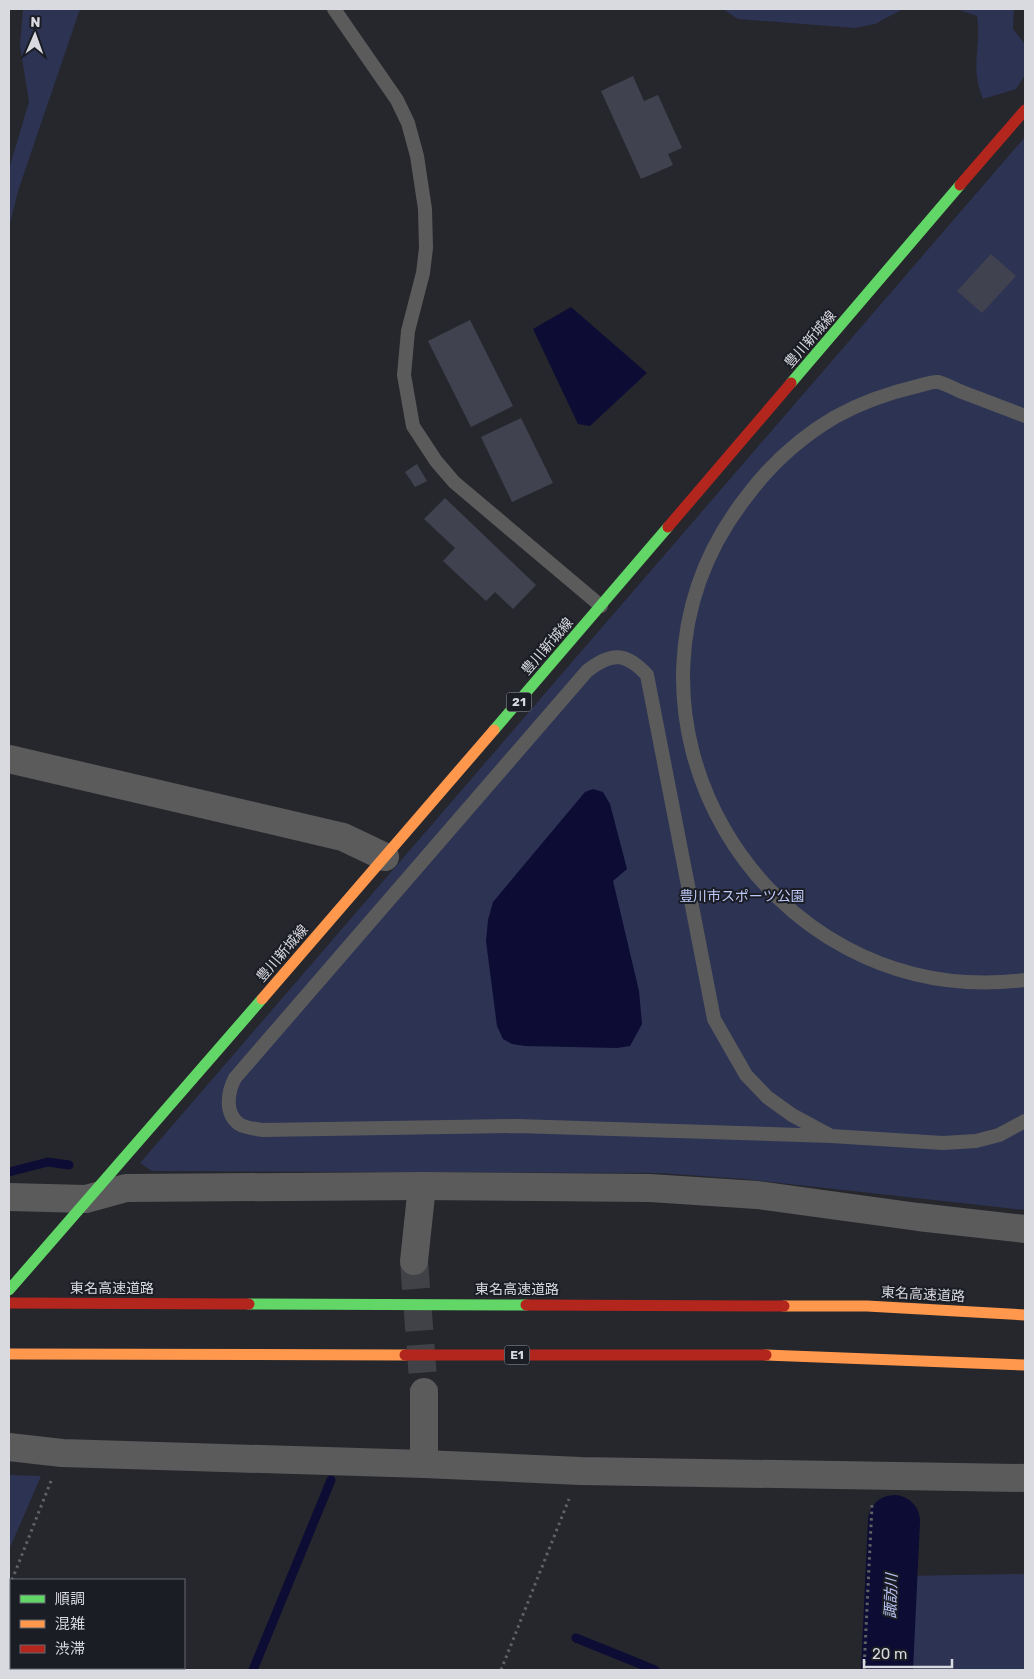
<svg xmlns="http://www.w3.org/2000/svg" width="1034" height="1679" font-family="Rubik,'Noto Sans JP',sans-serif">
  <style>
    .green { fill: #2d3353 }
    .water { fill: #0d0c34 }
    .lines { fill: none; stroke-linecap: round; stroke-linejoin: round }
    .stream { stroke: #0d0c34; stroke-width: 9 }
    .river { stroke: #0d0c34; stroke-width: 52 }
    .building { fill: #40424f }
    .street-tunnel { stroke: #414247; stroke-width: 28; stroke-dasharray: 28 14; stroke-linecap: butt }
    .path { stroke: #626265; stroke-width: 3; stroke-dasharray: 2.5 4; stroke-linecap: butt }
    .lane { stroke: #5b5b5c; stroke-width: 14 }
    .street { stroke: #5b5b5c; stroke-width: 28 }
    .fast { stroke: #63d668; stroke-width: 11 }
    .slow { stroke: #ff974d; stroke-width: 11 }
    .jam { stroke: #b3261e; stroke-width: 11 }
    .labels { text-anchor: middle; stroke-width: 4; stroke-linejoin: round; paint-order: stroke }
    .shield { fill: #1b1d24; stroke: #a0a1a8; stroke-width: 1 }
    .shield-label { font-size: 12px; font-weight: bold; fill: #d9dae0 }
    .street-label { font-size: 14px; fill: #d9dae0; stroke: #1b1d24 }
    .park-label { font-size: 14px; fill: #bdc8f8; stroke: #1b1d24 }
    .water-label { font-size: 15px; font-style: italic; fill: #b9c3f3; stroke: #1b1d24 }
  </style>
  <rect width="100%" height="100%" fill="#26272c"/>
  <g class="green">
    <path d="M23 9H80L18 191 10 223 9 244V169L29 102 20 46Z"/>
    <path d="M723 9H903L875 24 855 28 738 19Z"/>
    <path d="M957 9H1014L1013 29 1025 44V75L1016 89 983 99C969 65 982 48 977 16Z"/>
    <path d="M1025 137V1210L744 1179 659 1173 152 1171 140 1163Z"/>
    <path d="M9 1475 41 1476 9 1550Z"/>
    <path d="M1025 1574V1670H897L900 1576Z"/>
  </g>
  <g class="water">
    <path d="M571 307 647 373 590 426 578 424 533 329Z"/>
    <path d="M593 789 603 792 610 804 627 869 613 881 639 991 642 1024 630 1046 617 1048 525 1046 512 1044 503 1039 497 1026 486 941 488 920 493 902 585 792Z"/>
  </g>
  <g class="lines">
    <g class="stream">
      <path d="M9 1172 48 1162 69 1165"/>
      <path d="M576 1638 655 1670"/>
      <path d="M253 1670 331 1480"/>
    </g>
    <path class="river" d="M887 1670 894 1521"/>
  </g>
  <g class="building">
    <path d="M633 76 644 101 658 95 682 148 668 154 673 165 641 179 601 91Z"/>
    <path d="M991 254 1016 276 982 313 957 291Z"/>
    <path d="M470 320 513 406 471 427 428 341Z"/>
    <path d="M521 418 553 483 512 502 481 437Z"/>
    <path d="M417 464 427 481 415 487 405 472Z"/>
    <path d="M445 498 536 585 513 609 495 592 486 601 443 561 455 548 424 519Z"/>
  </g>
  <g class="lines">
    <path class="street-tunnel" d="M414 1261 424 1392"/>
    <g class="path">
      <path d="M12 1580 51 1481"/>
      <path d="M9 1588 11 1581"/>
      <path d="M501 1670 569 1499"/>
      <path d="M864 1670 872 1505"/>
    </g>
    <g class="lane">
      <path d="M334 9 397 100 408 123 417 156 425 209 426 248 423 273 408 331 404 375 413 426 436 461 454 482 601 606"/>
      <path d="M1025 416C1004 408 983 400 962 392 955 389 946 384 938 382 932 381 924 385 918 386 888 393 862 402 835 417 801 437 771 464 747 496 581 708 761 1013 1025 980"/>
      <path d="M831 1136 792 1115 767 1097 746 1075 714 1019 647 675C626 652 611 652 587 671L235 1078C228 1091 224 1113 239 1124 245 1128 256 1129 263 1130L517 1126 831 1136 943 1143 976 1141 999 1135 1025 1121"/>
    </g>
    <g class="street">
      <path d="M9 759 343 837 385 857"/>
      <path d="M9 1197 86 1199 126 1188 422 1186 650 1188 757 1195 918 1217 1025 1229"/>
      <path d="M414 1261 422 1186"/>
      <path d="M9 1447 62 1453 424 1464 580 1471 1025 1478"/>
      <path d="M424 1464V1392"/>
    </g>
    <g class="fast">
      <path d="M791 383 960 185"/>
      <path d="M494 730 668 527"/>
      <path d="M9 1290 262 999"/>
      <path d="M249 1304 526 1305"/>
    </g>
    <g class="slow">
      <path d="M262 999 494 730"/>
      <path d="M784 1306H867L1025 1315"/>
      <path d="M9 1354 405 1355"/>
      <path d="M766 1355 1025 1365"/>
    </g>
    <g class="jam">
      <path d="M960 185 1025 110"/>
      <path d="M668 527 791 383"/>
      <path d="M9 1303 249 1304"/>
      <path d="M526 1305 784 1306"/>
      <path d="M405 1355H766"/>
    </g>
  </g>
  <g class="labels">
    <g class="shield">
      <rect x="506.5" y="692.5" width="25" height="19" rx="4"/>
      <rect x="504.5" y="1345.5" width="25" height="19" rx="4"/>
    </g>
    <g class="shield-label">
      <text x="519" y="706">21</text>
      <text x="517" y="1359">E1</text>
    </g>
    <g class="street-label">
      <text transform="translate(810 339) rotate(-49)" y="5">豊川新城線</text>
      <text transform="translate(547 646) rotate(-49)" y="5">豊川新城線</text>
      <text transform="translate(282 953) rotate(-49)" y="5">豊川新城線</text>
      <text x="112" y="1293">東名高速道路</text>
      <text x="517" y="1294">東名高速道路</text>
      <text transform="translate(923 1294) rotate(3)" y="5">東名高速道路</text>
    </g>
    <g class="park-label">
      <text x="742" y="901">豊川市スポーツ公園</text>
    </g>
    <g class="water-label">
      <text transform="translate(891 1596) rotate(-88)" y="5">諏訪川</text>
    </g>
  </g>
  <rect width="1034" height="1679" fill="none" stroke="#d9dae0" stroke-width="20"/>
  <rect x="10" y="1579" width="175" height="90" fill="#1b1d24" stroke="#67696f"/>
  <rect x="20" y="1595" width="25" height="8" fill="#63d668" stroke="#67696f"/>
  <text x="55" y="1604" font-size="15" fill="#d9dae0">順調</text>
  <rect x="20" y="1620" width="25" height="8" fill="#ff974d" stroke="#67696f"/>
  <text x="55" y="1629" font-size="15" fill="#d9dae0">混雑</text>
  <rect x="20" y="1645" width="25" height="8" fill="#b3261e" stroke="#67696f"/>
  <text x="55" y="1654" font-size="15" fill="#d9dae0">渋滞</text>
  <g transform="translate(35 35) rotate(2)" stroke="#1b1d24" stroke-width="4" paint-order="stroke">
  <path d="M0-4L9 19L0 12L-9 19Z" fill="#d9dae0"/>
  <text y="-8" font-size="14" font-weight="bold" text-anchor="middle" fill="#d9dae0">N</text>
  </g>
  <path d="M864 1659v8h88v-8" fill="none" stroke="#d9dae0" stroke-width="2.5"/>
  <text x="872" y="1659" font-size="15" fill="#d9dae0" stroke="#1b1d24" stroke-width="4" paint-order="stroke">20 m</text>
</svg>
